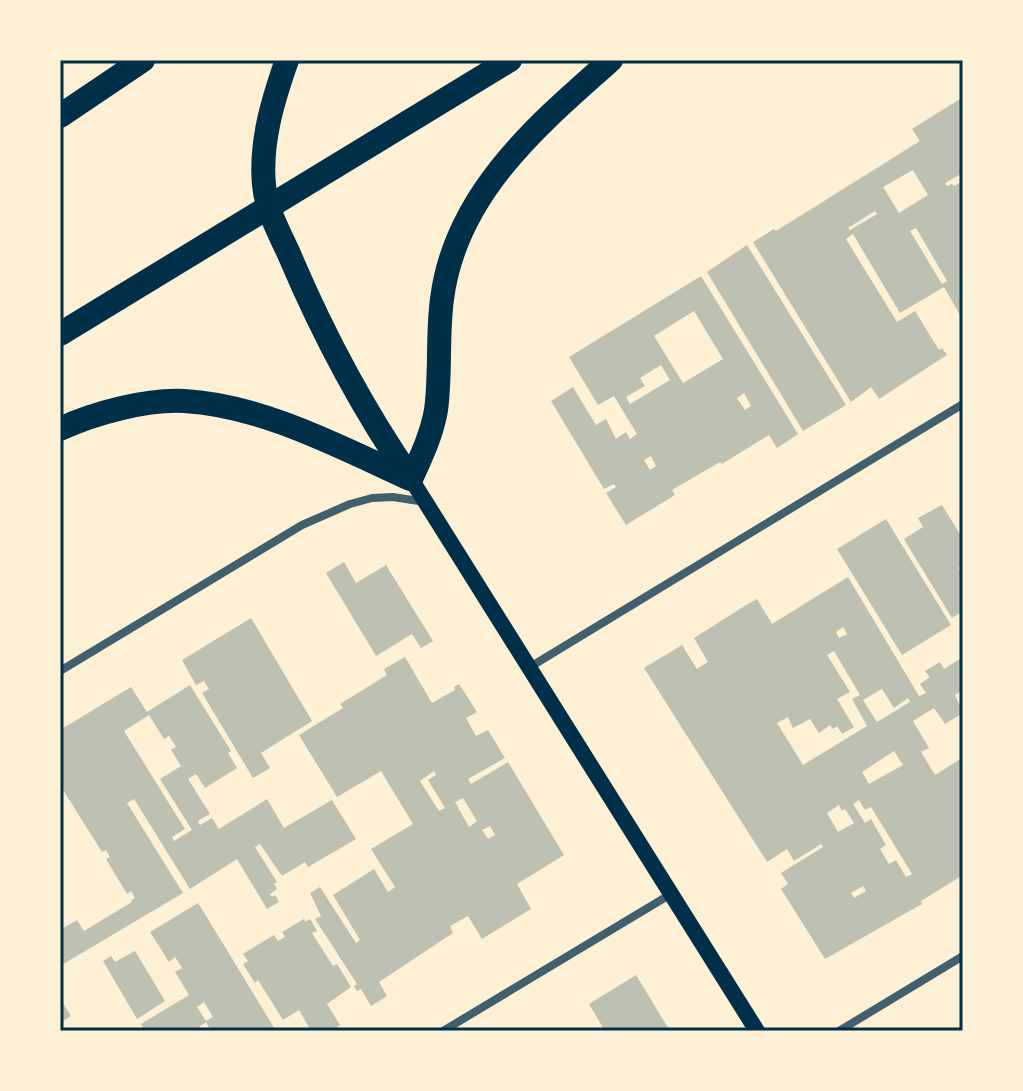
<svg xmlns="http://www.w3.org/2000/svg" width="1023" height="1091" font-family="Jost,sans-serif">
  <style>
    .building { fill: #bec0b2; fill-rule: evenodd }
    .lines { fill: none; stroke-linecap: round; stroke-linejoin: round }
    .minor { stroke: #3f606c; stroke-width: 8 }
    .secondary { stroke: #003049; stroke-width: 16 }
    .motorway { stroke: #003049; stroke-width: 24 }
    .neatline { fill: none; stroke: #003049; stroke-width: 3 }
  </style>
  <rect width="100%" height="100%" fill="#fdf0d5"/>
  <g class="building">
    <path d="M960 99 963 104V144L960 141 963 147V173L945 183 947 186 952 184 954 186 963 181V313L960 315 944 287 900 313 853 234 846 239 897 322 915 311 939 350 942 348 947 355 879 399 871 387 851 402 753 242 774 229 776 231 920 141 912 129ZM913 170 928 195 899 213 883 187ZM875 211 877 214 850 230 848 228ZM916 228 947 281 942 284 910 231Z"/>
    <path d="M747 245 846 405 803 431 707 272Z"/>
    <path d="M701 276 798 434 777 448 769 435 722 464 720 462 672 490 675 495 626 525 606 493 616 487 614 484 604 489 551 401 573 387 596 425 606 419 616 439 626 432 630 439 637 434 614 396 598 405 569 357ZM694 311 723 359 683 383 654 336ZM661 365 670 380 630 404 626 397 645 386 640 378ZM744 393 751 406 745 410 737 398ZM651 456 656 466 650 470 644 460Z"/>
    <path d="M942 505 963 539V565L958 568 963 572V611L952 618 904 539 923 527 918 518Z"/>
    <path d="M886 519 951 625 902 655 837 549Z"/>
    <path d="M344 562 356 583 386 565 433 641 421 648 412 634 376 656 326 573Z"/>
    <path d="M848 577 919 696 926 693 920 684 930 677 925 671 940 662 944 669 963 657V690L955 695 963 713 945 724 934 708 913 721 929 748 921 752 935 775 962 758 963 761V875L921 901 922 904 825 959 781 889 788 884 781 873 823 847 821 844 794 861 787 849 767 862 644 668 682 645 697 669 708 662 694 638 743 607 757 599 772 624ZM843 627 847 634 839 638 836 632ZM834 651 860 695 852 699 867 726 803 765 777 723 788 717 793 728 810 719 819 733 830 725 833 729 837 726 842 734 854 727 837 699 850 692 827 655ZM882 689 894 708 908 698 910 702 877 722 863 700ZM894 751 903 765 869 784 862 772ZM859 800 865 810 871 807 912 874 906 877 896 860 889 864 880 849 886 845 871 819 865 823 853 804ZM839 805 842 811 845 809 854 823 838 832 827 813ZM863 886 866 891 854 898 851 893Z"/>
    <path d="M251 618 312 721 261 753 270 768 253 778 202 693 209 689 204 681 196 685 182 660Z"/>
    <path d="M405 657 432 703 455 690 454 687 459 684 477 712 466 718 476 736 488 730 505 758 468 779 471 784 508 762 564 855 517 884 531 909 482 939 468 916 450 926 453 933 379 982 387 996 371 1006 361 989 357 991 354 986 357 984 315 919 321 916 310 893 320 887 356 943 360 940 333 895 374 869 388 892 395 887 371 849 413 824 381 771 337 797 299 735 343 708 340 704 387 675 384 669ZM434 771 436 775 428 780 445 808 439 811 420 781ZM463 798 477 821 469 827 455 802ZM490 826 495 835 488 839 482 830Z"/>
    <path d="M190 685 231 751 228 753 237 768 205 788 196 774 188 779 210 814 198 821 200 825 212 818 219 829 267 799 284 828 332 800 356 839 308 867 305 862 282 876 260 844 255 847 277 882 274 884 277 889 270 894 272 897 275 895 279 902 267 909 237 859 190 889 134 799 127 803 183 893 60 966V930L77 920 84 931 132 902 131 900 135 898 131 891 127 894 106 859 110 857 106 850 102 852 60 785V730L131 687 147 712ZM149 715 164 739 169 736 176 747 171 750 181 766 160 779 192 830 174 841 172 837 185 829 124 731Z"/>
    <path d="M198 903 219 937 276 1031H211L206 1022 199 1027 201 1031H145L141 1024 189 995 175 972 182 968 175 957 169 962 150 932ZM204 1002 213 1017 206 1021 197 1007Z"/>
    <path d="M304 919 305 922 310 919 317 931 312 933 333 966 337 964 351 987 327 1004 340 1025 331 1031H311L299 1010 283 1020 258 980 255 983 243 964 248 961 243 954 274 935 278 941 285 937 282 932Z"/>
    <path d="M135 951 165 1001 137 1019 103 961 111 956 115 962Z"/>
    <path d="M636 975 670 1031H605L589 1004Z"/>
    <path d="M60 998 71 1016 60 1023Z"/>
  </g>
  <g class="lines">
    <g class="minor">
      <path d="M530 667 963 404"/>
      <path d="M60 671 302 525 350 504 372 498 393 497 425 502"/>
      <path d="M443 1031 671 894"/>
      <path d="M839 1031 963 956"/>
    </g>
    <path class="secondary" d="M411 479 757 1031"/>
    <g class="motorway">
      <path d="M287 60C273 100 260 142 264 185 266 209 279 232 289 254 322 332 362 408 411 479"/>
      <path d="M60 116 143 60"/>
      <path d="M60 334 510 60"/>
      <path d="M60 429C94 413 147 399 184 401 261 405 340 447 408 478"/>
      <path d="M411 479C421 457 432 434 436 410 441 374 437 336 442 299 455 195 536 126 611 60"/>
    </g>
  </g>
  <rect width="1023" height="1091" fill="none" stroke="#fdf0d5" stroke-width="124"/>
  <rect x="62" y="62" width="899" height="967" class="neatline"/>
</svg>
